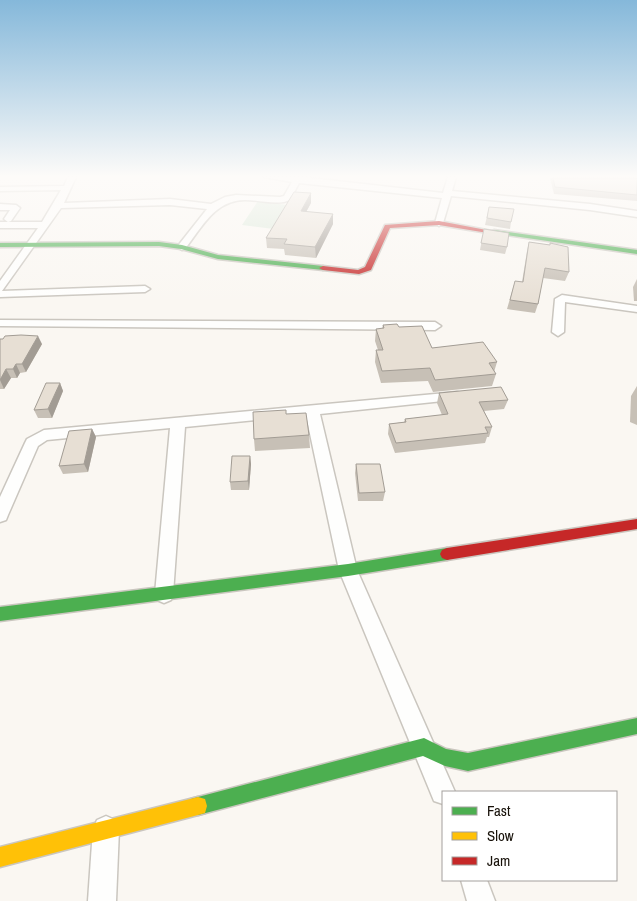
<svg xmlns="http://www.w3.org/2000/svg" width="637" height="901" font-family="'Archivo Narrow',sans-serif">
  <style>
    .green { fill: #dae8d9 }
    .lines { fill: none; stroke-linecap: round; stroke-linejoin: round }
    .street-casing { stroke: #cac6bf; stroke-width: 3 }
    .fast-casing { stroke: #cac6bf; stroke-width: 3 }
    .slow-casing { stroke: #cac6bf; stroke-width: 3 }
    .jam-casing { stroke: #cac6bf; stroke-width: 3 }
    .street { fill: #fefefd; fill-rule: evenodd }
    .fast { fill: #4caf50; fill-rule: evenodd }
    .slow { fill: #ffc107; fill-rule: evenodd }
    .jam { fill: #c62828; fill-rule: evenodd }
    .wall { fill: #c7c0b6 }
    .shaded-wall { fill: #a29c94 }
    .building { fill: #e7dfd4; stroke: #a29c94 }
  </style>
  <rect width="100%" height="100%" fill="#faf7f2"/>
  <path class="green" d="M258 201 287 205 274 229 242 225Z"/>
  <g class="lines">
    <defs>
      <g id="street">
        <path d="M68 177H76L64 203 170 199 211 204 225 197 236 195 280 197 284 196 292 182 264 177H302L443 193 448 177H456L452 191 590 204 637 211V217L590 210 451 196 443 223 439 226 435 223 442 198 299 183 290 200 284 202C271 204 258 200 245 200 215 200 202 227 185 249L182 250 177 247 207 209 170 205 61 208 2 291 145 286 150 289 145 292 0 297V281L38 228H0V222H42L61 190 0 191V187L64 186Z"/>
        <path d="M0 204 16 205 20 208 11 221 8 222 4 219 10 210H0Z"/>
        <path d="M562 295 637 306V312L565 302 564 332 558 336 552 332 555 299Z"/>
        <path d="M0 320 435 322 441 326 435 330 0 326Z"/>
        <path d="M457 392 462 393 464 396 462 399 320 414 357 570 455 792H443V804L434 801 339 570 306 415 185 427 173 594 171 600 164 603 157 600 155 594 170 428 47 440 38 446 8 515 6 520 0 522V497L25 443 27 439 44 430Z"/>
        <path d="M106 816 115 820 119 829 116 901H88L93 829 97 820Z"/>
        <path d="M461 880H487L495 901H467Z"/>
      </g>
      <g id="fast">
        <path d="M494 230 637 250V254L492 233V231Z"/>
        <path d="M159 242 182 245 218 255 323 266 327 268 323 270 218 259 181 249 159 246 0 247V243Z"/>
        <path d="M447 548 452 550 454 554 452 558 447 560 348 576 0 621V607L348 564Z"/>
        <path d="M637 718V734L468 771 445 766 423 756 198 815 191 813 189 806 191 799 198 797 424 738 446 749 468 753Z"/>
      </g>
      <path id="slow" d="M198 797 205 799 207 806 205 813 198 815 0 867V847Z"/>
      <g id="jam">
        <path d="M439 221 497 232 494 234 439 225 390 228 371 270 359 274 323 270 319 268 323 266 358 270 365 267 385 225Z"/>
        <path d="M637 519V529L447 560 442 558 440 554 442 550 447 548Z"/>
      </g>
    </defs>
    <use href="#street" class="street-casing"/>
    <use href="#fast" class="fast-casing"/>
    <use href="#slow" class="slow-casing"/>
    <use href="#jam" class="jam-casing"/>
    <use href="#street" class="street"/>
    <use href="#fast" class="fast"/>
    <use href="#slow" class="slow"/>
    <use href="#jam" class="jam"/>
  </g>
  <g class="wall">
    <path d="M550 178H637V201L554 194Z"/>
    <path d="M311 203 306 212 333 214V224L316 258 285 255 284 249 267 248 266 238Z"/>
    <path d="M489 207 511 222 510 229 485 225Z"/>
    <path d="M484 229 507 247 505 254 480 250Z"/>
    <path d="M529 242 550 245V243L569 272 565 281 543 278 538 304 535 313 507 309 515 281 522 282 527 251Z"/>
    <path d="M637 279V301H634L633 287Z"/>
    <path d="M383 325 399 327 432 348 497 362 494 372 496 374 492 386 433 392 428 381 381 383 375 362 376 350H378L375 341 376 329H382Z"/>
    <path d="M0 339 42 344 26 372 20 373 17 378H11L4 389H0Z"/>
    <path d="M60 383 63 391 52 418H38L34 410Z"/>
    <path d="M637 386V425L630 422 631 396Z"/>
    <path d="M439 393 508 400 504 409 484 411 492 427 489 437H487L485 443 395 453 388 434 389 424 404 422 405 419 442 415 437 403Z"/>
    <path d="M286 414 309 435 310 448 255 451 254 439Z"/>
    <path d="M92 429 96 437 88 472 63 474 59 466Z"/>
    <path d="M250 456 251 464 249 490H231L230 482Z"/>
    <path d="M356 464 385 492 383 501H358L355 473Z"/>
  </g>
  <g class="shaded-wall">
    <path d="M311 193V203L301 221V211Z"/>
    <path d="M333 214V224L316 258 315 247Z"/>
    <path d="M38 336 42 344 26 372 22 364Z"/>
    <path d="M16 364 20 373 17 378 13 369Z"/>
    <path d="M6 369 11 378 4 389 0 380Z"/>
    <path d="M60 383 63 391 52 418 48 409Z"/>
    <path d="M92 429 96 437 88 472 84 464Z"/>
    <path d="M250 456 251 464 249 490 248 481Z"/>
  </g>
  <g class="building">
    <path d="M553 178H637V195L555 187Z"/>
    <path d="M294 192 311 193 301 211 333 214 315 247 284 244 287 239 266 238Z"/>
    <path d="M489 207 514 209 511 222 487 218Z"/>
    <path d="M484 229 509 233 507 247 481 243Z"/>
    <path d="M529 242 550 245V243L568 247 569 272 545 268 538 304 510 300 515 281 523 282Z"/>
    <path d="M397 324 399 327 422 326 432 348 483 342 497 362 489 363 496 374 435 380 430 368 382 371 376 350H383L376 329 384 328 383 325Z"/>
    <path d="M21 335 38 336 22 364H16L13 369H6L0 380V339H3L5 336Z"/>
    <path d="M46 383H60L48 409 34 410Z"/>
    <path d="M501 387 508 400 479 402 492 427H485L488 433 396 443 389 424 406 422 405 419 448 414 439 393Z"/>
    <path d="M286 410V414L306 413 309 435 254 439 253 412Z"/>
    <path d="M92 429 84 464 59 466 69 431Z"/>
    <path d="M232 456H250L248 481 230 482Z"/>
    <path d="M356 464H380L385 492 359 493Z"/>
  </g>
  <linearGradient id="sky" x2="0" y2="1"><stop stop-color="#85b8da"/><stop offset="0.58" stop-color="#fdfbf9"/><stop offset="1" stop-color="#fdfbf9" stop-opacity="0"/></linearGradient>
  <rect width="637" height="304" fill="url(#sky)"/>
  <rect x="442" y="791" width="175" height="90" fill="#ffffff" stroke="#a3a09d"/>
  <rect x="452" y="807" width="25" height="8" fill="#4caf50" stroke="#a3a09d"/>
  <text x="487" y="816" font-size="15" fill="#18120a">Fast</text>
  <rect x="452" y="832" width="25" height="8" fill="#ffc107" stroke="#a3a09d"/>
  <text x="487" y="841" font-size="15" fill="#18120a">Slow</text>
  <rect x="452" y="857" width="25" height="8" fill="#c62828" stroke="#a3a09d"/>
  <text x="487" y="866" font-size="15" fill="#18120a">Jam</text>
</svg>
